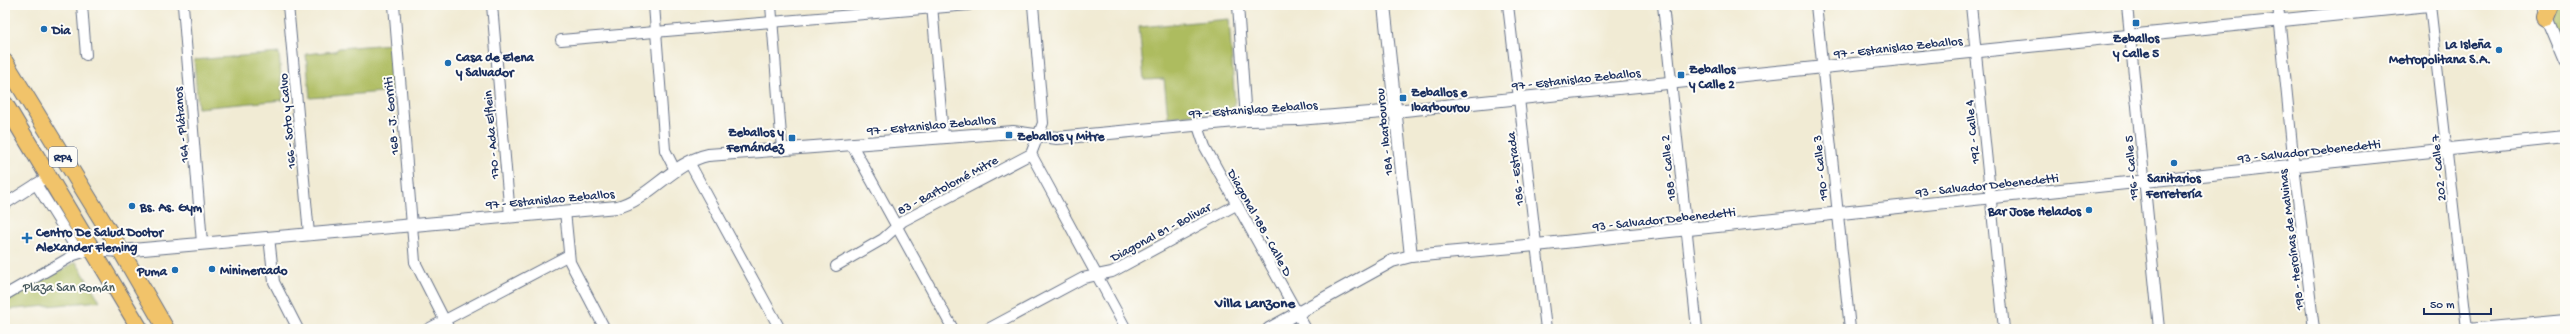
<svg xmlns="http://www.w3.org/2000/svg" width="2570" height="334" font-family="'Gochi Hand',sans-serif">
  <style>
    .green { fill: #adbc5f; stroke: #64765e }
    .lines { fill: none; stroke-linecap: round; stroke-linejoin: round }
    .minor-casing { stroke: #667187; stroke-width: 12 }
    .tertiary-casing { stroke: #667187; stroke-width: 14 }
    .primary-casing { stroke: #667187; stroke-width: 18 }
    .motorway-casing { stroke: #667187; stroke-width: 20 }
    .minor { stroke: #fff; stroke-width: 10 }
    .tertiary { stroke: #fff; stroke-width: 12 }
    .primary { stroke: #f1c36a; stroke-width: 16 }
    .motorway { stroke: #f1c36a; stroke-width: 18 }
    .poi-dot { fill: #1f6fb2; stroke: #fdfcf7; stroke-width: 1.5 }
    .labels { text-anchor: middle; stroke-width: 4; stroke-linejoin: round; paint-order: stroke }
    .shield { fill: #fdfcf7; stroke: #5f6c8c; stroke-width: 1 }
    .shield-label { font-size: 12px; font-weight: bold; fill: #1b2f5e }
    .poi-label { font-size: 13px; font-weight: bold; fill: #1b2f5e; stroke: #fdfcf7; text-anchor: start }
    .street-label { font-size: 13px; fill: #1b2f5e; stroke: #fdfcf7 }
    .park-label { font-size: 13px; fill: #47595e; stroke: #fdfcf7 }
    .quarter-label { font-size: 15px; font-weight: bold; fill: #1b2f5e; stroke: #fdfcf7 }
  </style>
  <rect width="100%" height="100%" fill="#fdfcf7"/>
  <filter id="ink" filterUnits="userSpaceOnUse"><feTurbulence type="fractalNoise" baseFrequency=".025" numOctaves="2"/><feDisplacementMap in="SourceGraphic" scale="8" xChannelSelector="R" yChannelSelector="G"/><feConvolveMatrix kernelMatrix="1 2 1 2 8 2 1 2 1" color-interpolation-filters="sRGB"/></filter>
  <filter id="wash" filterUnits="userSpaceOnUse"><feTurbulence type="fractalNoise" baseFrequency=".012" numOctaves="4" result="noise"/><feDisplacementMap in="SourceGraphic" scale="16" xChannelSelector="R" yChannelSelector="G"/><feGaussianBlur stdDeviation="0.9" result="paint"/><feColorMatrix in="noise" values="0 0 0 0 0 0 0 0 0 0 0 0 0 0 0 0 0 1.4 0 .05"/><feComposite in="paint" operator="in"/></filter>
  <g filter="url(#wash)">
    <rect width="100%" height="100%" fill="#f1ebd4"/>
    <g class="green">
      <path d="M2556 5H2565V44L2554 20Z"/>
      <path d="M1229 19 1235 106 1228 111 1168 117 1164 79 1144 80 1139 27Z"/>
      <path d="M391 44 395 91 310 98 306 54 335 51 339 48Z"/>
      <path d="M279 53 283 100 198 108 194 60Z"/>
      <path d="M76 262 100 301 5 310V302Z"/>
    </g>
  </g>
  <g filter="url(#ink)">
    <g class="lines">
      <defs>
        <g id="minor">
          <path d="M82 5 86 55"/>
          <path d="M183 5 202 243"/>
          <path d="M288 5 309 234"/>
          <path d="M394 5 415 262 449 329"/>
          <path d="M492 5 510 216"/>
          <path d="M654 5 665 150 675 170"/>
          <path d="M771 5 782 149"/>
          <path d="M932 5 943 136"/>
          <path d="M1238 5 1246 120"/>
          <path d="M1508 5 1546 329"/>
          <path d="M1663 5 1697 329"/>
          <path d="M1816 5 1850 329"/>
          <path d="M1971 5 2004 329"/>
          <path d="M2127 5 2159 329"/>
          <path d="M2278 5 2294 166 2314 329"/>
          <path d="M2430 5 2467 329"/>
          <path d="M561 40 969 5"/>
          <path d="M1198 126 1205 147 1306 329"/>
          <path d="M852 145 953 329"/>
          <path d="M1031 154 1126 329"/>
          <path d="M1031 154 1043 123 1033 5"/>
          <path d="M689 162 780 329"/>
          <path d="M36 184 79 253"/>
          <path d="M5 204 41 181"/>
          <path d="M565 211 570 262 605 329"/>
          <path d="M269 237 274 282 298 329"/>
          <path d="M836 266 883 239 903 221 1031 154"/>
          <path d="M5 295 74 255 93 249"/>
          <path d="M428 329 567 256"/>
          <path d="M988 329 1083 278 1112 272 1236 205"/>
          <path d="M2468 329 2565 320"/>
        </g>
        <g id="tertiary">
          <path d="M1384 5 1411 256"/>
          <path d="M2544 10 2565 60"/>
          <path d="M93 249 121 251 617 207C650 199 672 163 708 155L1013 132 1057 138 1246 120 1298 119 1395 111 2429 5"/>
          <path d="M1269 329 1392 261 1411 256 1536 245 2565 137"/>
        </g>
        <g id="primary">
          <path d="M5 62 121 251 166 329"/>
          <path d="M5 104 140 329"/>
        </g>
        <path id="motorway" d="M2546 17 2551 5"/>
      </defs>
      <use href="#minor" class="minor-casing"/>
      <use href="#tertiary" class="tertiary-casing"/>
      <use href="#primary" class="primary-casing"/>
      <use href="#motorway" class="motorway-casing"/>
      <use href="#minor" class="minor"/>
      <use href="#tertiary" class="tertiary"/>
      <use href="#primary" class="primary"/>
      <use href="#motorway" class="motorway"/>
    </g>
  </g>
  <g class="poi-dot">
    <rect x="2132" y="19" width="8" height="8" rx="2"/>
    <circle cx="44" cy="29" r="4"/>
    <circle cx="2499" cy="50" r="4"/>
    <circle cx="448" cy="63" r="4"/>
    <rect x="1677" y="71" width="8" height="8" rx="2"/>
    <rect x="1399" y="94" width="8" height="8" rx="2"/>
    <rect x="1005" y="131" width="8" height="8" rx="2"/>
    <rect x="788" y="134" width="8" height="8" rx="2"/>
    <circle cx="2174" cy="163" r="4"/>
    <circle cx="132" cy="206" r="4"/>
    <circle cx="2089" cy="210" r="4"/>
    <path d="M25 232h4v4h4v4h-4v4h-4v-4h-4v-4h4z"/>
    <circle cx="212" cy="269" r="4"/>
    <circle cx="175" cy="270" r="4"/>
  </g>
  <g class="labels">
    <rect class="shield" x="49" y="147" width="28" height="20" rx="3"/>
    <g class="shield-label">
      <text x="63" y="161">RP4</text>
    </g>
    <g class="poi-label">
      <text x="52" y="34">Dia</text>
      <text x="2136" y="42" text-anchor="middle">Zeballos<tspan x="2136" dy="15">y Calle 5</tspan></text>
      <text x="2491" y="48" text-anchor="end">La Isleña<tspan x="2491" dy="15">Metropolitana S.A.</tspan></text>
      <text x="456" y="61">Casa de Elena<tspan x="456" dy="15">y Salvador</tspan></text>
      <text x="1689" y="73">Zeballos<tspan x="1689" dy="15">y Calle 2</tspan></text>
      <text x="1411" y="96">Zeballos e<tspan x="1411" dy="15">Ibarbourou</tspan></text>
      <text x="784" y="136" text-anchor="end">Zeballos y<tspan x="784" dy="15">Fernández</tspan></text>
      <text x="1017" y="140">Zeballos y Mitre</text>
      <text x="2174" y="182" text-anchor="middle">Sanitarios<tspan x="2174" dy="15">Ferretería</tspan></text>
      <text x="140" y="211">Bs. As. Gym</text>
      <text x="2081" y="215" text-anchor="end">Bar Jose Helados</text>
      <text x="36" y="236">Centro De Salud Doctor<tspan x="36" dy="15">Alexander Fleming</tspan></text>
      <text x="220" y="274">Minimercado</text>
      <text x="167" y="275" text-anchor="end">Puma</text>
    </g>
    <g class="street-label">
      <text transform="translate(1898 46) rotate(-6)" y="5">97 - Estanislao Zeballos</text>
      <text transform="translate(1576 78) rotate(-6)" y="5">97 - Estanislao Zeballos</text>
      <text transform="translate(1253 108) rotate(-4)" y="5">97 - Estanislao Zeballos</text>
      <text transform="translate(390 116) rotate(-95)" y="5">168 - J. Gorriti</text>
      <text transform="translate(286 121) rotate(-95)" y="5">166 - Soto y Calvo</text>
      <text transform="translate(931 124) rotate(-5)" y="5">97 - Estanislao Zeballos</text>
      <text transform="translate(180 125) rotate(-95)" y="5">164 - Plátanos</text>
      <text transform="translate(1383 132) rotate(-96)" y="5">184 - Ibarbourou</text>
      <text transform="translate(1971 132) rotate(-96)" y="5">192 - Calle 4</text>
      <text transform="translate(490 135) rotate(-95)" y="5">170 - Ada Elflein</text>
      <text transform="translate(2309 150) rotate(-6)" y="5">93 - Salvador Debenedetti</text>
      <text transform="translate(1667 168) rotate(-96)" y="5">188 - Calle 2</text>
      <text transform="translate(1819 168) rotate(-96)" y="5">190 - Calle 3</text>
      <text transform="translate(2130 168) rotate(-95)" y="5">196 - Calle 5</text>
      <text transform="translate(2437 168) rotate(-96)" y="5">202 - Calle 7</text>
      <text transform="translate(1514 169) rotate(-97)" y="5">186 - Estrada</text>
      <text transform="translate(947 184) rotate(-28)" y="5">83 - Bartolomé Mitre</text>
      <text transform="translate(1987 184) rotate(-6)" y="5">93 - Salvador Debenedetti</text>
      <text transform="translate(550 198) rotate(-5)" y="5">97 - Estanislao Zeballos</text>
      <text transform="translate(1664 218) rotate(-6)" y="5">93 - Salvador Debenedetti</text>
      <text transform="translate(1261 222) rotate(61)" y="5">Diagonal 188 - Calle D</text>
      <text transform="translate(1160 231) rotate(-28)" y="5">Diagonal 81 - Bolivar</text>
      <text transform="translate(2290 240) rotate(-97)" y="5">198 - Heroínas de Malvinas</text>
    </g>
    <g class="park-label">
      <text x="69" y="291">Plaza San Román</text>
    </g>
    <g class="quarter-label">
      <text x="1255" y="307">Villa Lanzone</text>
    </g>
  </g>
  <rect width="2570" height="334" fill="none" stroke="#fdfcf7" stroke-width="20"/>
  <path d="M2424 308v6h67v-6" fill="none" stroke="#1b2f5e" stroke-width="2"/>
  <text x="2430" y="308" font-size="12" fill="#1b2f5e" stroke="#fdfcf7" stroke-width="3" paint-order="stroke">50 m</text>
</svg>
